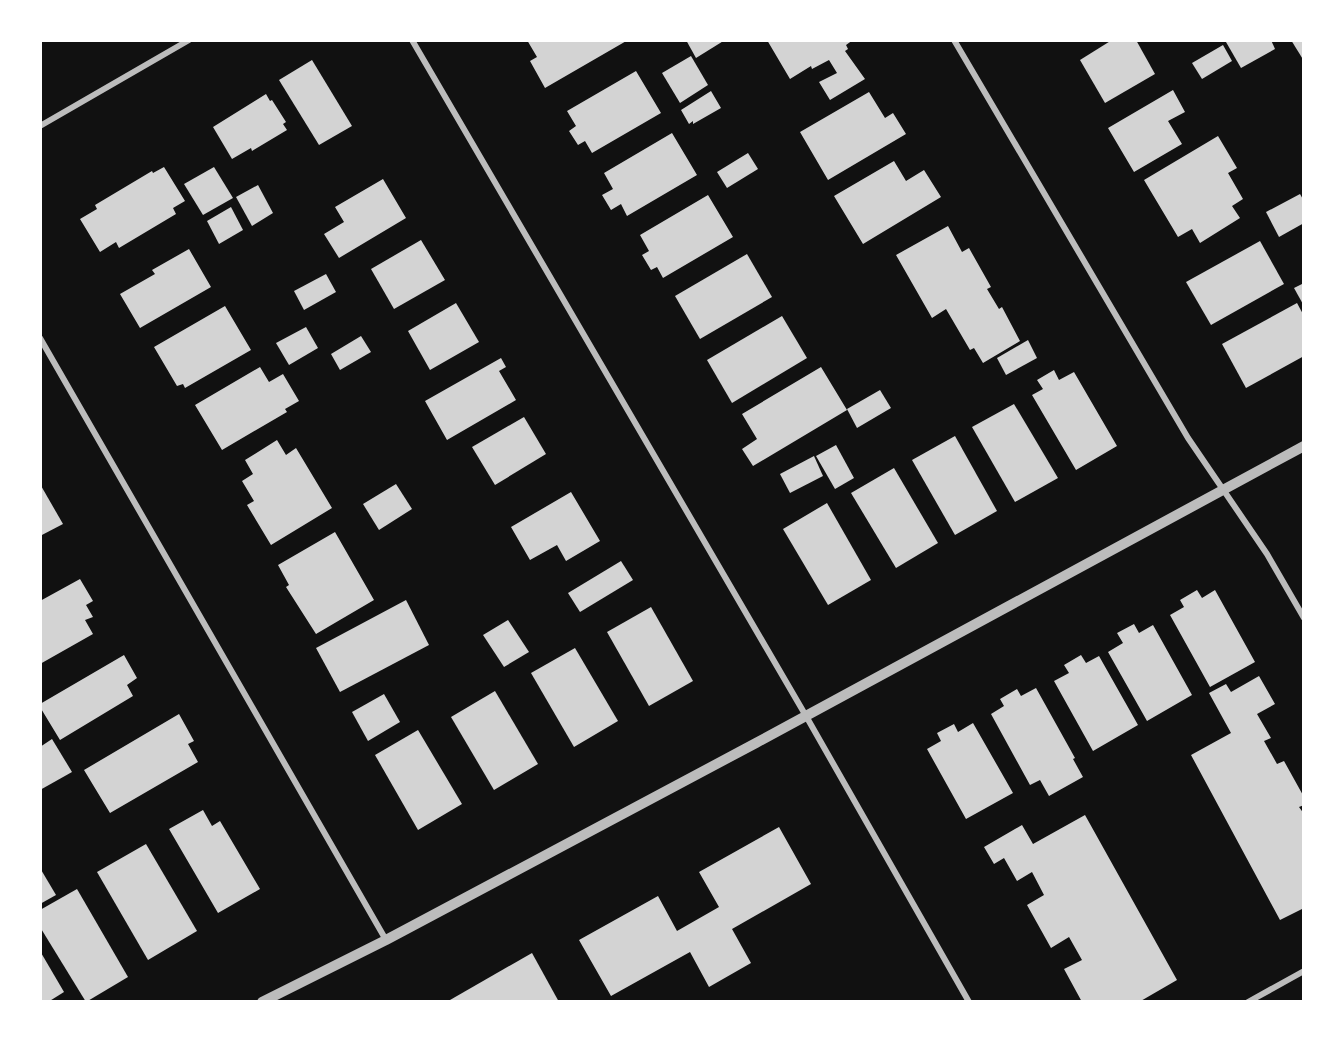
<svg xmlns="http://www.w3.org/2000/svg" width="1344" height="1042" font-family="Inter,sans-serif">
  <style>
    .building { fill: #d3d3d3 }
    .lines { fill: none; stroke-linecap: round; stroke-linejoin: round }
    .minor { stroke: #bcbcbc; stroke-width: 6 }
    .tertiary { stroke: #bcbcbc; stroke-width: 10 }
  </style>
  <rect width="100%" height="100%" fill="#111"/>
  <g class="building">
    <path d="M527 40H628L545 88 530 61 537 57Z"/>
    <path d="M686 40H725L696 58Z"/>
    <path d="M767 40H853L846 45 848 49 845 51 865 79 830 100 819 82 837 73 829 60 812 69 811 66 790 79Z"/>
    <path d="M1112 40H1136L1155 74 1105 103 1080 60Z"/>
    <path d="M1229 40H1271L1275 49 1241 68 1226 42Z"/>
    <path d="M1291 40H1304V61Z"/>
    <path d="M1223 45 1232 61 1202 79 1192 63Z"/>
    <path d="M691 56 708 85 680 103 662 73Z"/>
    <path d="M312 60 352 126 319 145 279 80Z"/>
    <path d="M636 71 661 113 592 153 585 141 578 145 569 131 576 126 567 111Z"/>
    <path d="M1173 90 1185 112 1168 121 1182 144 1134 172 1108 128Z"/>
    <path d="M711 91 721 108 693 124V121L689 124 681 110Z"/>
    <path d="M869 92 885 118 893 113 906 134 828 180 800 132Z"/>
    <path d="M266 94 270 101 272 100 286 122 283 124 287 130 252 151 251 148 232 159 213 127Z"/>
    <path d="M672 133 697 175 627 216 621 204 611 210 602 195 613 189 604 173Z"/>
    <path d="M1218 136 1237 168 1228 173 1243 199 1232 206 1240 218 1200 243 1192 229 1178 237 1144 180Z"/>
    <path d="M748 153 758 169 727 188 717 172Z"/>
    <path d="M894 161 906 181 924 170 941 197 863 244 834 196Z"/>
    <path d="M164 167 185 201 173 208 176 214 119 248 116 242 100 252 80 219 97 209 95 205 152 171 153 173Z"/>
    <path d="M214 167 233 198 203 215 184 184Z"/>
    <path d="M383 179 406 218 339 258 324 234 344 222 335 207Z"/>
    <path d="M258 185 273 213 252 226 236 197Z"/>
    <path d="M1300 194 1304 201V223L1279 237 1266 212Z"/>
    <path d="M708 195 733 237 663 278 657 267 651 270 642 255 649 251 640 235Z"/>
    <path d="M231 207 243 230 219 244 207 221Z"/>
    <path d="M948 226 962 252 969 248 991 287 987 289 999 309 1002 307 1020 341 983 363 974 348 970 350 946 309 932 318 896 255Z"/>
    <path d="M421 240 445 280 394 309 371 269Z"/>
    <path d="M1260 241 1284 284 1211 325 1186 282Z"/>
    <path d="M189 249 211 287 140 328 120 294 155 274 152 270Z"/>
    <path d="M747 254 772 297 700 339 675 296Z"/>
    <path d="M326 274 336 292 304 310 294 291Z"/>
    <path d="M1304 283V306L1294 288Z"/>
    <path d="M456 303 479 342 430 370 408 331Z"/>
    <path d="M1297 303 1304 316V356L1246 388 1222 344Z"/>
    <path d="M225 306 251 350 185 388 183 384 177 386 154 347Z"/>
    <path d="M782 316 807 358 732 403 707 360Z"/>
    <path d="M306 327 318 348 289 365 276 343Z"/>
    <path d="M361 336 371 352 340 370 331 354Z"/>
    <path d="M1028 340 1037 358 1006 375 997 358Z"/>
    <path d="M501 358 506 367 499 371 516 400 447 440 425 401Z"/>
    <path d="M260 367 269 382 283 374 299 401 285 409 287 412 222 450 195 405Z"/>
    <path d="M821 367 847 410 753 466 742 449 757 439 742 414Z"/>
    <path d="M1054 370 1059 380 1074 372 1117 446 1076 470 1032 395 1043 389 1037 380Z"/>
    <path d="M880 390 891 408 857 428 847 409Z"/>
    <path d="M1014 404 1058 478 1015 502 972 427Z"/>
    <path d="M524 417 546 454 495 485 472 447Z"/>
    <path d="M955 436 997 511 955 535 912 460Z"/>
    <path d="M277 440 286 455 296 448 332 508 271 545 247 505 254 501 242 481 253 474 245 460Z"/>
    <path d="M836 445 854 478 835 489 816 456Z"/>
    <path d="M814 456 823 476 790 493 780 474Z"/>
    <path d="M894 468 938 543 896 568 851 493Z"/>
    <path d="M40 484 63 524 40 536Z"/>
    <path d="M396 484 412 509 379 530 363 504Z"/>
    <path d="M571 492 600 541 566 561 557 545 530 560 511 527Z"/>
    <path d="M827 503 871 580 828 605 783 529Z"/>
    <path d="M335 532 374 600 316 634 286 587 289 585 278 565Z"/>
    <path d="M621 561 633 580 580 612 568 593Z"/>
    <path d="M80 579 93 601 86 605 93 617 85 620 93 634 40 664V601Z"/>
    <path d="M1197 590 1202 598 1215 590 1255 662 1210 687 1170 615 1184 607 1180 600Z"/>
    <path d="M406 600 429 645 340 692 316 648Z"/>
    <path d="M651 607 693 681 649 706 607 632Z"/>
    <path d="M508 620 529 652 504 667 483 635Z"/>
    <path d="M1134 624 1139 633 1153 625 1192 695 1147 721 1108 652 1123 643 1117 633Z"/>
    <path d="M575 648 618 721 574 747 531 673Z"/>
    <path d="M124 655 137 678 127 685 133 696 60 740 40 707V704Z"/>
    <path d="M1081 655 1086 663 1099 656 1138 725 1093 751 1054 681 1069 673 1064 665Z"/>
    <path d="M1259 676 1275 704 1257 714 1271 738 1264 741 1277 764 1284 761 1304 797V805L1299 807 1304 814V908L1280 920 1191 755 1231 733 1209 693 1226 684 1231 692Z"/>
    <path d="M1036 688 1075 758 1073 759 1083 777 1049 796 1040 780 1030 785 991 714 1004 706 1000 699 1017 689 1021 696Z"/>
    <path d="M495 691 538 764 494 790 451 717Z"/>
    <path d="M384 694 400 722 368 741 352 712Z"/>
    <path d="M179 714 194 741 188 744 198 762 110 813 84 770Z"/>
    <path d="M973 723 1013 793 966 819 927 749 941 741 937 733 954 724 958 732Z"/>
    <path d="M418 730 462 804 418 830 375 755Z"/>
    <path d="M52 739 72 772 40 790V747Z"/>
    <path d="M203 810 212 826 220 821 260 889 218 913 169 829Z"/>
    <path d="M1085 815 1177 980 1139 1002H1082L1064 969 1082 960 1069 937 1051 948 1027 905 1044 895 1032 872 1017 881 1004 858 994 864 984 847 1022 825 1033 844Z"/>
    <path d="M779 827 811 884 732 929 751 963 709 987 690 952 611 996 579 940 658 896 677 931 719 907 699 872Z"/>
    <path d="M146 844 197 931 148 960 97 872Z"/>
    <path d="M40 868 56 895 40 904Z"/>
    <path d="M77 889 128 977 86 1002 40 927V910Z"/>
    <path d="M40 951 64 992 48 1002H40Z"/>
    <path d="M532 953 559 1002H451L450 1000Z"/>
  </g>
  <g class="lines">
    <g class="minor">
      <path d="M412 40 806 716 969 1002"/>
      <path d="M954 40 1188 438 1267 554 1304 618"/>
      <path d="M40 126 189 40"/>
      <path d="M40 338 386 940"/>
      <path d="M1248 1002 1304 971"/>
    </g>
    <path class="tertiary" d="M262 1002 386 940 756 743 1304 446"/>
  </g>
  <rect width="1344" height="1042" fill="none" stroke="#ffffff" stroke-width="84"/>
</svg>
